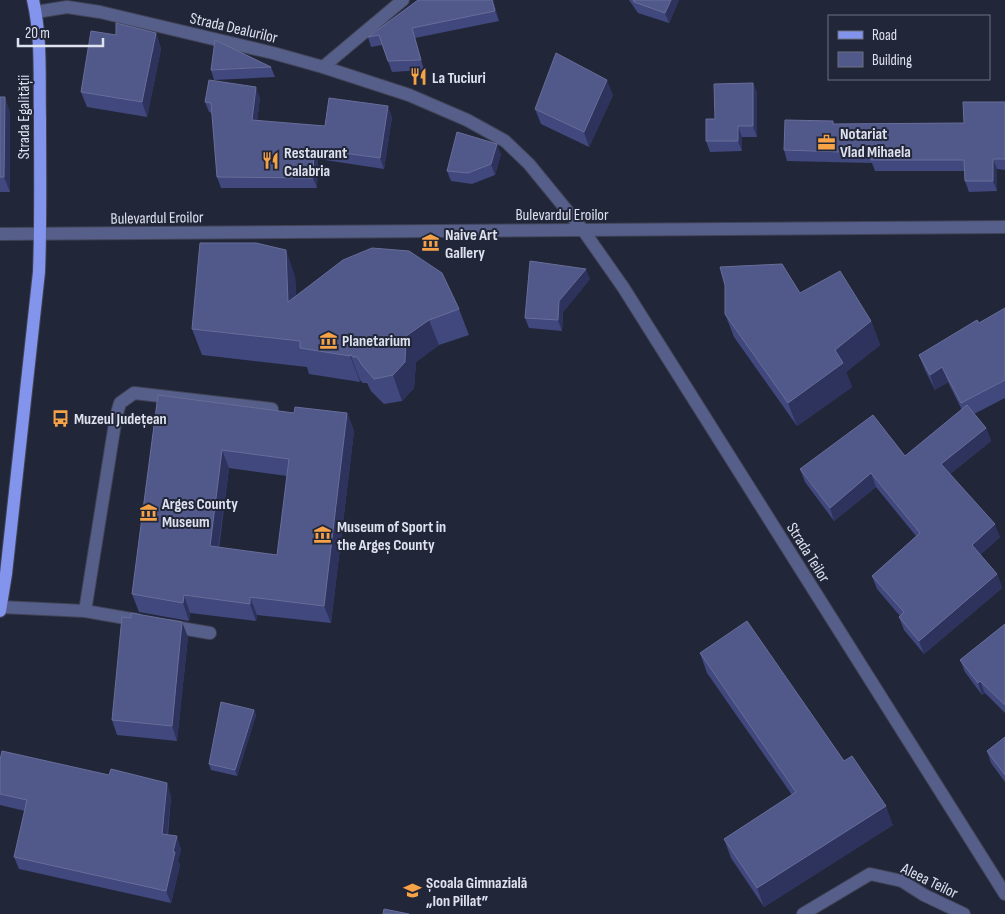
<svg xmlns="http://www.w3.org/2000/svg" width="1005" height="914" font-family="'Sofia Sans Condensed',sans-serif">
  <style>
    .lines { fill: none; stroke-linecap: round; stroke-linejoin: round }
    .minor-casing { stroke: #404456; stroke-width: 14 }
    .major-casing { stroke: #404456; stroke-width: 14 }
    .minor { stroke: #565e8a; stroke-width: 12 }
    .major { stroke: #8394ed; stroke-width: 12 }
    .wall { fill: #40487d; fill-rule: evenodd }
    .shaded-wall { fill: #2d335d }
    .building { fill: #51588a; stroke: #676e99; fill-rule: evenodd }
    .labels { text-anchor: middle; stroke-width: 4; stroke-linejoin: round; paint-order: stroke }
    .street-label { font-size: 16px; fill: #dee1ee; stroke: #222639 }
    .poi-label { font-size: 16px; font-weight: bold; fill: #dee1ee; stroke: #222639; text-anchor: start }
  </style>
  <rect width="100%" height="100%" fill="#222639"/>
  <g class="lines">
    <defs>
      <g id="minor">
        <path d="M36 12 67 7 100 12 273 53 323 67 409 95 467 120 505 141 529 164 583 230 623 287 1005 894"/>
        <path d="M323 67 403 0"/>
        <path d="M0 234 1005 227"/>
        <path d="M1 607 85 611 137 620"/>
        <path d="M85 611 116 417 120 403 134 393 272 409"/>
        <path d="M169 626 210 633"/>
        <path d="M803 914 870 874 902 881 924 895 964 914"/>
      </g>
      <path id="major" d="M0 611 6 574 39 272C41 221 40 170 40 119 39 79 42 39 33 0"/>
    </defs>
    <use href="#minor" class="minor-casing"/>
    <use href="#major" class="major-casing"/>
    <use href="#minor" class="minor"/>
    <use href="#major" class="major"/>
  </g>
  <g class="wall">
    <path d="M418 0H493L499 21 415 38 424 70 392 72 382 45 371 47 368 37Z"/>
    <path d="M629 0H679L669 23 638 13Z"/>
    <path d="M156 33 161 49 147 117 87 107 81 92 116 35Z"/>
    <path d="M271 67 275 77 214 80 211 70Z"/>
    <path d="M753 83 757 93V137H742V151L710 152 706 141 715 119Z"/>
    <path d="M613 95 589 147 541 124 535 109Z"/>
    <path d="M0 97 10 112V192H0Z"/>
    <path d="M260 98 257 121 325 126 392 117 384 169 318 159 317 188H221L217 177 212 113 209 112 205 102Z"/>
    <path d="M1005 102V170L997 169V191L969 192 965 181V171H875L872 163 787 161 784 150 833 121 834 124 964 123Z"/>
    <path d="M501 154 495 175 472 184 451 181 447 171Z"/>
    <path d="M295 276 296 296 459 309 469 335 439 345 416 362 414 388 402 401 384 404 371 391 367 383H363L360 380V382L309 374 307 367 202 355 192 329Z"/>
    <path d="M590 279 563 312 562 331 529 328 525 318Z"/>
    <path d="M800 293 871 321 880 345 846 372 852 387 797 426 734 337 725 314Z"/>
    <path d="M1005 308V398L974 414 986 428 991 441 950 474 1000 537 980 555 997 574 1002 588 924 654 904 630 899 617 900 616 877 589 872 576 916 536 876 487 834 521 805 482 800 469 905 456 962 410 948 382 935 390 925 370 919 355 979 323Z"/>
    <path d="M158 395 294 413H347L354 431 331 623 257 615 256 621 190 613 189 621 139 612 132 594ZM229 468 287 476 277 555 219 548Z"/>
    <path d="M1005 624V713L985 693 982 695 965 672 960 660Z"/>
    <path d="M188 637 177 741 117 735 112 720Z"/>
    <path d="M700 653 844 761 893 825 764 907 731 858 724 839 792 795 707 673Z"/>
    <path d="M254 710 256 715 237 776 211 770 209 764Z"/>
    <path d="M1005 737V782L991 763 987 751Z"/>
    <path d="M0 760 171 796 168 835 181 849 178 861 180 865 171 903 19 869 14 857 25 811 0 805Z"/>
  </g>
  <g class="shaded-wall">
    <path d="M492 0H493L499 21 495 11Z"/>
    <path d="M671 0H679L669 23 665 13Z"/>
    <path d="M156 33 161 49 147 117 142 102Z"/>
    <path d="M607 80 613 95 589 147 584 132Z"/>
    <path d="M753 83 757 93V137L753 126Z"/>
    <path d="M256 87 260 98 256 131 252 120Z"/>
    <path d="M5 97 10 112V192L4 177Z"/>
    <path d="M388 106 392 117 384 169 380 158Z"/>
    <path d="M738 126 742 137V151L738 141Z"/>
    <path d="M497 144 501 154 495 175 491 164Z"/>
    <path d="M314 149 318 159 317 188 313 178Z"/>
    <path d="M993 159 997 169V191L993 181Z"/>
    <path d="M286 250 295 276 298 328 288 302Z"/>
    <path d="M586 269 590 279 563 312 562 331 558 320 559 301Z"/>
    <path d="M429 320 439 345 416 362 414 388 402 401 393 375 406 336Z"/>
    <path d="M871 321 880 345 846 372 852 387 797 426 788 403 835 350Z"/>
    <path d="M350 354 360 380V382L350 356Z"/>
    <path d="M942 367 948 382 935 390 930 375Z"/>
    <path d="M347 413 354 431 331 623 324 606Z"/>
    <path d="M986 428 991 441 946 477 941 464Z"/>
    <path d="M222 450 229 468 216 564 210 546Z"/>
    <path d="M871 473 876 487 834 521 830 508Z"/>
    <path d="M995 524 1000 537 977 558 972 545Z"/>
    <path d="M997 574 1002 588 924 654 919 641Z"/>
    <path d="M184 595 190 613 189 621 183 603Z"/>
    <path d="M250 597 257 615 256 621 250 604Z"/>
    <path d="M182 622 188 637 177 741 172 726Z"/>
    <path d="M980 681 985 693 982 695 978 683Z"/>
    <path d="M254 710 256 715 237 776 235 770Z"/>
    <path d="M167 783 171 796 166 847 162 834Z"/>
    <path d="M886 806 893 825 764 907 757 888Z"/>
    <path d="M177 836 181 849 178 861 180 865 171 903 166 891 173 852Z"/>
  </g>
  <g class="building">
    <path d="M418 0H492L495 11 412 28 421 60 388 61 379 35 368 37Z"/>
    <path d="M633 0H671L665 13 634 2Z"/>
    <path d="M116 23 156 33 142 102 81 92 91 31 116 35Z"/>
    <path d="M215 40 271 67 211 70Z"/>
    <path d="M556 53 607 80 584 132 535 109Z"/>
    <path d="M209 80 256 87 252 120 325 126 329 98 388 106 380 158 314 149 313 178 217 177 211 103 205 102Z"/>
    <path d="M753 83V126H738V141H706V119H715L714 84Z"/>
    <path d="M0 97H5L4 177H0Z"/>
    <path d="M963 102H1005V159H993V181H965L964 160H871V153L784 150 785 120 833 121V124L964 123Z"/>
    <path d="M457 132 497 144 491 164 468 173 447 171Z"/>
    <path d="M200 243H256L286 250 288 302 343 260 372 248 409 251 442 273 459 309 429 320 406 336 405 362 393 375 374 379 362 365 357 357H353L350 354V356L300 348V341L192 329Z"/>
    <path d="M530 261 586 269 559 301 558 320 525 318Z"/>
    <path d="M782 264 800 293 840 271 871 321 835 350 843 363 788 403 725 314V285L720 267Z"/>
    <path d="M1005 308V380L961 403 942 367 930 375 919 355 977 320 979 323Z"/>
    <path d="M158 395 294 413 295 407 347 413 324 606 250 597V604L184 595 183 603 132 594ZM222 450 289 459 277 555 210 546Z"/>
    <path d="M967 405 986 428 941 464 995 524 972 545 997 574 919 641 899 617 904 612 872 576 920 533 871 473 830 508 800 469 873 415 905 456Z"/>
    <path d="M131 613 182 622 172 726 112 720 122 617 131 618Z"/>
    <path d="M747 621 844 761 852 756 886 806 757 888 724 839 796 792 700 653Z"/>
    <path d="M1005 624V705L980 681 978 683 960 660Z"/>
    <path d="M221 702 254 710 235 770 209 764Z"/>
    <path d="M1005 737V775L987 751Z"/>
    <path d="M2 751 109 775 111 769 167 783 162 834 177 836 173 852H175L166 891 14 857 27 800 0 794V760Z"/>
    <path d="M384 909 409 914H383Z"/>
  </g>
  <defs>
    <symbol id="restaurant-bare" viewBox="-9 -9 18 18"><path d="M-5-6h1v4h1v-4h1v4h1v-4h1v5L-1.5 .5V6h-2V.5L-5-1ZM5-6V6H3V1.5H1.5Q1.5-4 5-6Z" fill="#f6a247" stroke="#222639" stroke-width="2.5" paint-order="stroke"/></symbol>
    <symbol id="office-bare" viewBox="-9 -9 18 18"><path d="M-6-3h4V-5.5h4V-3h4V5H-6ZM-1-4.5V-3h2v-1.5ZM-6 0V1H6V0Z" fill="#f6a247" stroke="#222639" stroke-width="2.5" paint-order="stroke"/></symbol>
    <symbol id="museum-bare" viewBox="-9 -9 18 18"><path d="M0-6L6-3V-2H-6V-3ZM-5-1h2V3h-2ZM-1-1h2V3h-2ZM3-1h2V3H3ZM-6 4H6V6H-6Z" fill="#f6a247" stroke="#222639" stroke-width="2.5" paint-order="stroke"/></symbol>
    <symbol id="bus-bare" viewBox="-9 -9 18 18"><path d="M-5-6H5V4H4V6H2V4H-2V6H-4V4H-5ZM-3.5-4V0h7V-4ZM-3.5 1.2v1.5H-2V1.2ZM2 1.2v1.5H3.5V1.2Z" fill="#f6a247" stroke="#222639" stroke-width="2.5" paint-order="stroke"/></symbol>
    <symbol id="school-bare" viewBox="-9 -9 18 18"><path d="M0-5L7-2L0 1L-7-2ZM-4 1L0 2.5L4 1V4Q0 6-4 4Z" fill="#f6a247" stroke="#222639" stroke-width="2.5" paint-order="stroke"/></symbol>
  </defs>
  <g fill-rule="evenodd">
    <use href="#restaurant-bare" x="406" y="64" width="25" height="25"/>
    <use href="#office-bare" x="814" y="130" width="25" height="25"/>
    <use href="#restaurant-bare" x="258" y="148" width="25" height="25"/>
    <use href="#museum-bare" x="418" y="230" width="25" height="25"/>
    <use href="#museum-bare" x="316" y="328" width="25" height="25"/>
    <use href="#bus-bare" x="48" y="406" width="25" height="25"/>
    <use href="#museum-bare" x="136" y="500" width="25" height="25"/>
    <use href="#museum-bare" x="310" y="522" width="25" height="25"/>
    <use href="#school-bare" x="400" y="878" width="25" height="25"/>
  </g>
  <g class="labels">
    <g class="street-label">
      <text transform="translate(234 27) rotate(13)" y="6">Strada Dealurilor</text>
      <text transform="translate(23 117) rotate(-90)" y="6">Strada Egalității</text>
      <text x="562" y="220">Bulevardul Eroilor</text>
      <text transform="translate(157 217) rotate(-1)" y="6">Bulevardul Eroilor</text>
      <text transform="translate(809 552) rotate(58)" y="6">Strada Teilor</text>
      <text transform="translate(930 880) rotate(26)" y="6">Aleea Teilor</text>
    </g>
    <g class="poi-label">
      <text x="432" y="83">La Tuciuri</text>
      <text x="840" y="139">Notariat<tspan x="840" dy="18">Vlad Mihaela</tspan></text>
      <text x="284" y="158">Restaurant<tspan x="284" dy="18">Calabria</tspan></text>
      <text x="445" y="240">Naive Art<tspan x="445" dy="18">Gallery</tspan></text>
      <text x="342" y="346">Planetarium</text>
      <text x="74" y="424">Muzeul Județean</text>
      <text x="162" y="509">Arges County<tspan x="162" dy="18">Museum</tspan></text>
      <text x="337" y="532">Museum of Sport in<tspan x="337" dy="18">the Argeș County</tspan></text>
      <text x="426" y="888">Școala Gimnazială<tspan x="426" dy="18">„Ion Pillat”</tspan></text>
    </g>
  </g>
  <rect x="828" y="15" width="162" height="65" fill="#222639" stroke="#6d7181"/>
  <rect x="838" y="31" width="25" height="8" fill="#8394ed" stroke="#6d7181"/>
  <text x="872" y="40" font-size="15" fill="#dee1ee">Road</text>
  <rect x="838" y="52" width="25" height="15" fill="#51588a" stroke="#6d7181"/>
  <text x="872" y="65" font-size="15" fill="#dee1ee">Building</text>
  <path d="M18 38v8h85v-8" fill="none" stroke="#dee1ee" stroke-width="2.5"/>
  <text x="25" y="38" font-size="15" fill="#dee1ee" stroke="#222639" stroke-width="4" paint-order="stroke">20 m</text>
</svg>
